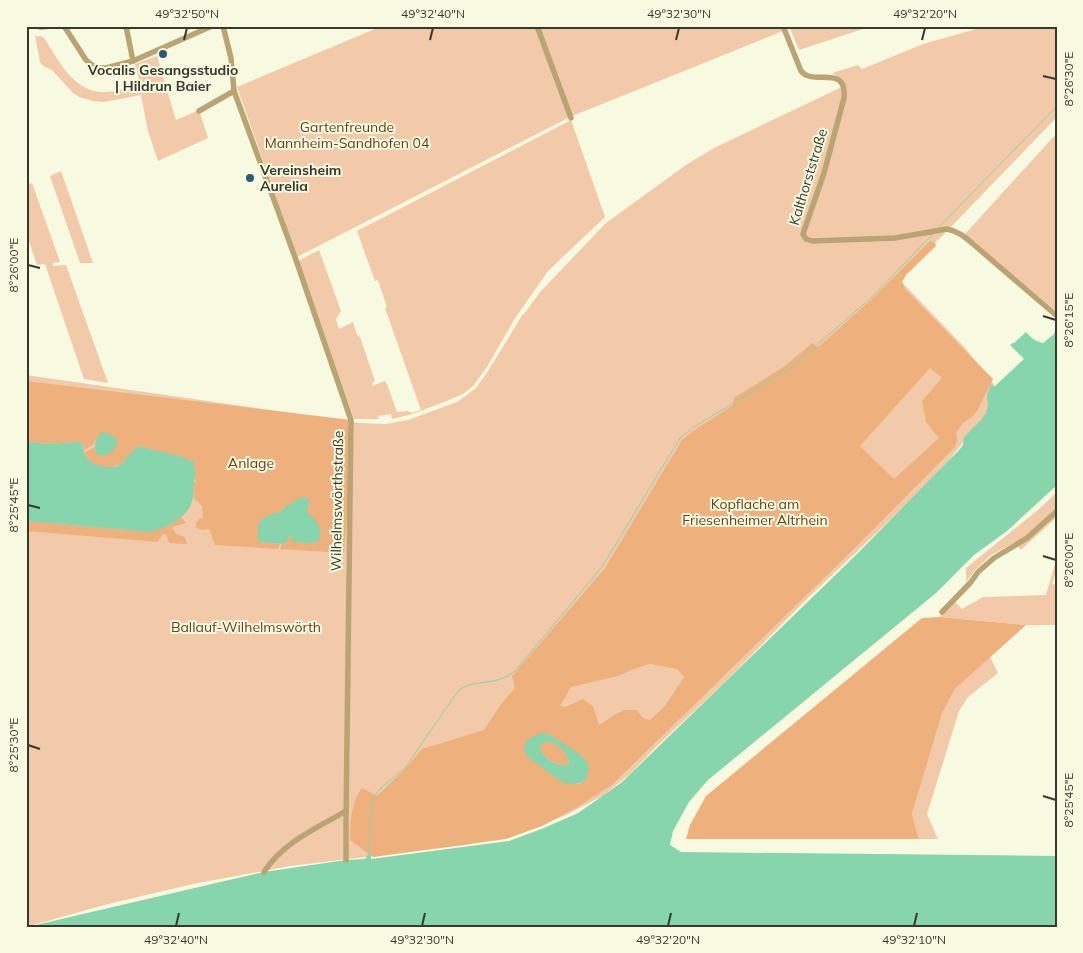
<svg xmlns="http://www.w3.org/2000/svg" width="1083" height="953" font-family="Mulish,sans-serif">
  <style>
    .green { fill: #f2caa9 }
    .forest { fill: #eeb17e; fill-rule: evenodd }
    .water { fill: #86d5ac; fill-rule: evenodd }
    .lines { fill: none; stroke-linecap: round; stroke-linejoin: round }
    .stream { stroke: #86d5ac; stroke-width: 1 }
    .street { stroke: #bba473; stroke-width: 5.5 }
    .ticks { fill: none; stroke: #37382e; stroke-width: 2 }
    .poi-dot { fill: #285c78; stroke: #f7f9e0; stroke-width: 2 }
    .labels { text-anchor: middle; stroke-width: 4; stroke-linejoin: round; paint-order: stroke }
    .poi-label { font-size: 14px; font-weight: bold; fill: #37382e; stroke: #f7f9e0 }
    .park-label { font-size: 14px; fill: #673f19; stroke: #f7f9e0 }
    .street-label { font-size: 14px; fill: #37382e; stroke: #f7f9e0 }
    .neatline { fill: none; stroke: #37382e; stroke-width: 2 }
    .ticks-label { font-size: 12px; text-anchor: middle; fill: #37382e }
  </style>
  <rect width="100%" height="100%" fill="#f7f9e0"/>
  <g class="green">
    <path d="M382 26H781L783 31 570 117 297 257 237 87Z"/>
    <path d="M789 26H869V27L799 50Z"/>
    <path d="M987 26H1057V117L946 232 899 279 966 349 999 391 988 412 939 472 888 522 806 600 729 678 654 749 631 773 604 795 568 814 536 828 506 837 466 845 290 866 193 884 108 904 26 927V375L360 423 386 424 408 420 457 402 467 395 476 388 488 371 523 314H524L541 291 606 223 686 165 714 148 844 86 839 78 832 73 858 65 862 69 923 44Z"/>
    <path d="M35 35 38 37 40 36 44 38C58 59 72 90 101 92 114 93 128 87 140 83L135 64 157 56 176 120 199 110 208 138 158 161 148 131 141 95 104 102 93 101 79 97 73 93 52 70 43 66 40 62Z"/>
    <path d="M571 120 605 217 548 271 514 320 487 367 473 386 463 394 449 400 413 414 392 419 391 414 378 416 379 419H354L298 261 319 250 341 311 336 319 339 329 353 322 357 335 360 337 375 381 373 382 372 386 385 381 387 384 397 412 408 411 412 413 421 410 385 308 387 307 378 280 375 281 357 231Z"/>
    <path d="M1057 133V312L965 234Z"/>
    <path d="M61 171 93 263H80L50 176Z"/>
    <path d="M32 183 60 262 53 263V266L66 265 108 383 84 379 45 264 37 265 26 232V185Z"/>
    <path d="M1057 492V517L1021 550 1015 542 991 555 975 570 966 582V568L1038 510Z"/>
    <path d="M1057 557V569L1052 584 1057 585V625H1026L939 617 954 601 962 609 983 597 1046 595Z"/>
    <path d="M990 657 998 673 968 697 959 711 927 814 938 839H919L912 814 942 714 955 689Z"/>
  </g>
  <g class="forest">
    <path d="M930 241 935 243 936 246 906 275 902 282 905 289 993 379 977 411 973 416 963 423 956 433 957 440 955 447 857 546 613 784 576 808 542 826 506 839 373 857 350 840C351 822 350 804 362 788L377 796 406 768 422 749 484 730 501 704 515 688 512 676 605 568 682 440 696 429 733 405 734 398 785 366 812 343 818 347 872 299ZM930 368 942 378 922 401 926 422 939 438 894 479 860 446ZM650 664 677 669 684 677 665 706 650 720 643 718 637 710H624L616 714 599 725 593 706 583 699 565 707 560 706 571 687 618 676 634 669ZM549 734 589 771 585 781 579 784H571L524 746Z"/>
    <path d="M26 381 351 420V466L344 553 280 549 282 544 286 543 289 536H291L296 542 312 543 316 521 307 512V509L309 503 285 507 280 512 274 513 260 542 280 544 278 549 215 545 209 529 202 530 196 528V523L199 519 203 518 202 506 194 498 193 487 194 482H197L195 479V469L179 456 138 446C131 452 130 456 124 462 117 469 101 468 93 464 90 462 88 460 86 458L85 452 95 447 96 454V439L94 444 85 450 82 443C75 441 70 443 62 443 51 444 38 444 26 441Z"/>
    <path d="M181 517 186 523 172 527 176 534 185 537 187 544 169 543 166 534 162 535 158 542 26 531V521L149 532 168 525Z"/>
    <path d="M939 617 1026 625 955 689 942 714 912 814 919 839H686L690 825 706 796 922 618Z"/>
    <path d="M549 740C559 746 569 752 569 764 566 765 564 766 561 765 553 764 542 755 540 749L541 744Z"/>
  </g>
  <g class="water">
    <path d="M1056 326 1057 485 1007 531 974 555 936 593 708 780 689 802 673 831 670 845 681 852 1057 856V927H27L264 872 346 860 365 859 368 854H371V859L509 841 544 828 578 813 621 783 859 552 959 450 963 445 964 437 981 420 986 413 988 405 987 395 991 384 994 387 1024 359 1010 345 1013 343H1014L1026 332C1031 338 1035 341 1043 343L1054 334Z"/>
    <path d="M102 431 116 438 117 446C111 454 106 457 96 454 94 443 95 441 102 431Z"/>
    <path d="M26 441C38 444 51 444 62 443 70 443 75 441 82 443L86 458 94 464 104 467H116L123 463 131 452 138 446 179 456 193 461C196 470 195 476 194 485 193 489 194 493 193 497 191 517 165 529 149 532L26 521Z"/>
    <path d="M302 497 308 498 309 500 307 512C314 517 322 526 320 536 319 540 319 541 315 542 312 544 307 543 303 543 298 542 295 542 291 540L292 537 289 536 286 543 282 544 260 542 258 539V525L262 519 274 513 280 512 285 507Z"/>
    <path d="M540 733 549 734 578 753 587 761 589 771 585 781C579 784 572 785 565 783 556 779 537 763 528 757 518 744 530 738 540 733ZM549 741C559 746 569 752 569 764 565 765 564 766 560 765 553 764 542 755 540 749L541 744Z"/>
  </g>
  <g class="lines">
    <g class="stream">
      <path d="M937 229 1057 106"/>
      <path d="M369 855 371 808 374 797 380 789 405 768 458 691C469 681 487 684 501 679 506 677 511 674 515 671L602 567 680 438 694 427 788 370 871 298 933 234"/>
    </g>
    <g class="street">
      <path d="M64 26 86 60 92 65 100 68H106L133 61 212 26"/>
      <path d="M126 26 133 61"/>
      <path d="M223 26 231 58 234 91 296 260 351 420 346 821V860"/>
      <path d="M537 26 571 118"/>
      <path d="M783 26 801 71C814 87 847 63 844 98L824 173 805 228 803 234 806 239 812 241 895 238 947 229C958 231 965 237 973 244L1057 316"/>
      <path d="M40 27 53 26"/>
      <path d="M199 111 234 91"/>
      <path d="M942 612 971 582 978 572 994 558 1027 538 1057 511"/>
      <path d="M264 872C283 842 317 828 346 811"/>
    </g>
  </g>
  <path class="ticks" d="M184 40 187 28M430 40 433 28M676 40 679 28M922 40 925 28M1043 76 1056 79M28 265 40 268M1043 316 1056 320M28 505 40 508M1043 556 1056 560M28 745 40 749M1043 796 1056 800M176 926 179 913M422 926 425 913M668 926 671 913M914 926 917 913"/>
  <g class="poi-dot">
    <circle cx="163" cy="54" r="5"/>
    <circle cx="250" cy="178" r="5"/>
  </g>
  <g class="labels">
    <g class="poi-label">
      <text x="163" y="75">Vocalis Gesangsstudio<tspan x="163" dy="16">| Hildrun Baier</tspan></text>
      <text x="260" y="175" text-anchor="start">Vereinsheim<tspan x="260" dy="16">Aurelia</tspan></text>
    </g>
    <g class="park-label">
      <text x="347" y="132">Gartenfreunde<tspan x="347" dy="16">Mannheim-Sandhofen 04</tspan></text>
      <text x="251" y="468">Anlage</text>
      <text x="755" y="509">Kopflache am<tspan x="755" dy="16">Friesenheimer Altrhein</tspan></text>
      <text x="246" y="632">Ballauf-Wilhelmswörth</text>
    </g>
    <g class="street-label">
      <text transform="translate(808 177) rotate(-73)" y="5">Kalthorststraße</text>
      <text transform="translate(337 501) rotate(-89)" y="5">Wilhelmswörthstraße</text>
    </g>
  </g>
  <rect width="1083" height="953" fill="none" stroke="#f7f9e0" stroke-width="55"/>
  <rect x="28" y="28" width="1028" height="898" class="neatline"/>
  <g class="ticks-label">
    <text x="187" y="18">49°32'50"N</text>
    <text x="433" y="18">49°32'40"N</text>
    <text x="679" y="18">49°32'30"N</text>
    <text x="925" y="18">49°32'20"N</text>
    <text transform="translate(1069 79) rotate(-90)" y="4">8°26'30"E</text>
    <text transform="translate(14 265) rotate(-90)" y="4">8°26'00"E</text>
    <text transform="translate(1069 320) rotate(-90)" y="4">8°26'15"E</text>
    <text transform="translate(14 505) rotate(-90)" y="4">8°25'45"E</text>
    <text transform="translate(1069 560) rotate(-90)" y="4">8°26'00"E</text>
    <text transform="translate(14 745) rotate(-90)" y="4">8°25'30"E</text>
    <text transform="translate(1069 800) rotate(-90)" y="4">8°25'45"E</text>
    <text x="176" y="944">49°32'40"N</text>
    <text x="422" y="944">49°32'30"N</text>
    <text x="668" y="944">49°32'20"N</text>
    <text x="914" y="944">49°32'10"N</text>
  </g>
</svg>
